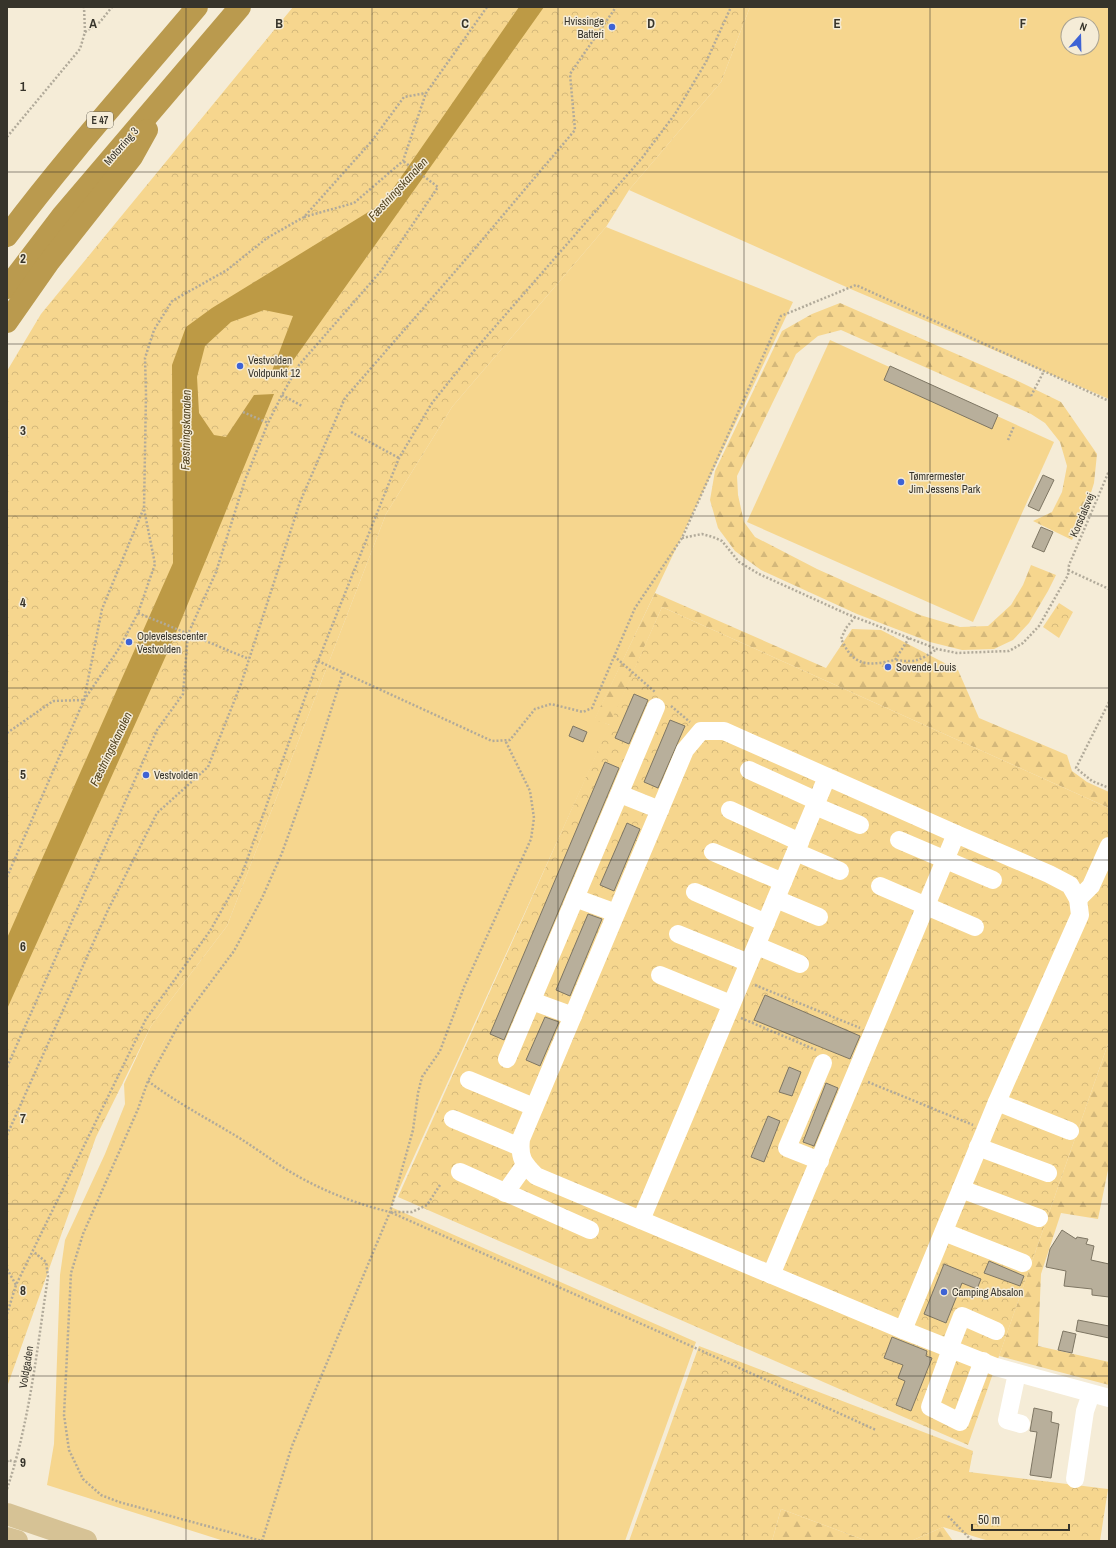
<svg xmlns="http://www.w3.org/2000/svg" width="1116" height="1548" font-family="'Archivo Narrow',sans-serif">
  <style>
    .grass { fill: #f6d68e; fill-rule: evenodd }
    .forest { fill: url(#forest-firs) }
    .park { fill: url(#park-crowns) }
    .water { fill: #bd9a45 }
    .building { fill: #b8af9b; stroke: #7e7663 }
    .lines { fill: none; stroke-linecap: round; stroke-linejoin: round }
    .path { stroke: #b1aa9a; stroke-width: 2.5; stroke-dasharray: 2 2; stroke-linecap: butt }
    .minor { stroke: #fff; stroke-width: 18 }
    .major { stroke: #d6c295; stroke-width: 22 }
    .highway { stroke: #ba9a4e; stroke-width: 22 }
    .grid { fill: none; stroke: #37342b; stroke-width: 1; stroke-opacity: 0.55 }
    .poi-dot { fill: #3e63d5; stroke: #f5ecd7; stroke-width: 1.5 }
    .labels { text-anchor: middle; stroke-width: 3; stroke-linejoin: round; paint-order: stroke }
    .shield { fill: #f5ecd7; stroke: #706b5f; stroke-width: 1 }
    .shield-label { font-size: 10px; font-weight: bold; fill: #37342b }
    .poi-label { font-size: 11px; fill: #37342b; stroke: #f5ecd7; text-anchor: start }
    .street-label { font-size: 11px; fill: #37342b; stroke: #f5ecd7 }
    .water-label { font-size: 12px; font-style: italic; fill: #52431f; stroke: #f5ecd7 }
    .grid-label { font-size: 13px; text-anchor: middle; font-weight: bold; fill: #37342b; stroke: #f5ecd7; stroke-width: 3; stroke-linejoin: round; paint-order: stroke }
  </style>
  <defs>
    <pattern id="forest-firs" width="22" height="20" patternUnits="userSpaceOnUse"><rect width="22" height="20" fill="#f6d68e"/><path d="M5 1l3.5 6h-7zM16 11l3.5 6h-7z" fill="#d4b87b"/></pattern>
    <pattern id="park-crowns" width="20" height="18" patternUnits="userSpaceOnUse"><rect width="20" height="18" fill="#f6d68e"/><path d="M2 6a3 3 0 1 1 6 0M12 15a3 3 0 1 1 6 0" fill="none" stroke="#d4b87b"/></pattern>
  </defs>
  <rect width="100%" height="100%" fill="#f5ecd7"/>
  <g class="grass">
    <path d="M750 7H1109V399L853 290 629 190 721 82ZM1068 24H1092V48H1068Z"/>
    <path d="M606 227 793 302 595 719 610 725 391 1207 696 1342 625 1541H224L47 1485 54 1444 60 1275 65 1240 105 1154 125 1104 124 1084 151 1026 227 926 386 514 452 407Z"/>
    <path d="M830 340 1054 442 973 622 747 522Z"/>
  </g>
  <g class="forest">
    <path d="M840 303 1020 382 1061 402 1097 454 1094 483 1085 512 1072 540 1033 521 1052 512 1062 492 1067 466 1060 442 1045 423 1031 414 841 330 818 336 796 354 789 369 737 476 738 495 744 522 755 537 817 569 920 615 960 627 988 626 1011 605 1023 585 1031 565 1056 575 1048 591 1029 623 1013 640 994 649 962 650 930 642 857 614 761 570 735 551 718 528 710 500 715 471 782 331 812 314Z"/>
    <path d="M655 593 826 668 852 629 881 630 958 670 979 718 1067 755 1072 771 1087 782 1109 792V808L662 607 610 725 594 720Z"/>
    <path d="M1109 1041V1165L1098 1219 1061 1213 1041 1274 1038 1346 1109 1362V1385L999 1356Z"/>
    <path d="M781 1509 867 1541H772Z"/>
    <path d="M943 1527 953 1541H911Z"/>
  </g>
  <g class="park">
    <path d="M293 7H750L721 82 629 190 606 227 452 407 386 514 227 926 151 1026 96 1137 7 1387V371L41 314Z"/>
    <path d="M1059 603 1073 612 1059 638 1043 627Z"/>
    <path d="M662 607 1109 808V1041L968 1445 398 1197Z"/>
    <path d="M699 1346 973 1451 969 1472 1108 1489 1100 1541H989L943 1527 911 1541H867L781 1509 772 1541H629Z"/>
  </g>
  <path class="water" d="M519 7H544L280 379 272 371 293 316 264 310 231 322 205 346 197 377 199 413 214 435 226 437 254 395 274 394 173 640 7 1009V938L173 563 172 365 186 327 212 308 383 203Z"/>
  <g class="building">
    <path d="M890 366 998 415 992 429 884 380Z"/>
    <path d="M1043 475 1054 480 1039 511 1028 506Z"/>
    <path d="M1041 527 1053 532 1044 552 1032 547Z"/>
    <path d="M634 694 648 700 629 744 615 738Z"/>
    <path d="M670 720 685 726 658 788 644 782Z"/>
    <path d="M573 726 587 732 583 742 569 736Z"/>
    <path d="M605 762 619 768 504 1040 490 1034Z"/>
    <path d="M627 823 640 829 614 891 600 885Z"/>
    <path d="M588 914 602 919 570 996 556 990Z"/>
    <path d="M765 995 860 1036 850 1059 754 1020Z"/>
    <path d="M545 1017 559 1022 540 1066 526 1060Z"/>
    <path d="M789 1067 801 1072 792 1096 779 1092Z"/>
    <path d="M826 1083 838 1088 814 1146 803 1142Z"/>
    <path d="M768 1116 780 1121 764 1162 751 1157Z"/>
    <path d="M1062 1230 1076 1239 1077 1237 1088 1239 1086 1244 1094 1246 1091 1260 1109 1264V1297L1092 1295V1289L1064 1286 1066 1271 1046 1267 1050 1249Z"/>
    <path d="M989 1261 1024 1276 1020 1286 984 1273Z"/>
    <path d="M944 1264 981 1279 977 1289 962 1283 946 1323 924 1314Z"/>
    <path d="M1078 1320 1109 1326V1338L1076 1331Z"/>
    <path d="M1063 1331 1076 1334 1072 1353 1058 1350Z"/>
    <path d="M892 1337 927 1351 926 1356 932 1358 911 1411 896 1405 905 1381 898 1378 903 1365 884 1358Z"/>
    <path d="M1034 1408 1052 1412 1051 1422 1059 1424 1051 1478 1030 1475 1037 1432 1030 1431Z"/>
  </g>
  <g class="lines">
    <g class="path">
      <path d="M85 32 100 22 112 7"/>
      <path d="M7 137 80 49 85 32 84 7"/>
      <path d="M304 217 354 203 403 161 426 93"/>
      <path d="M282 395 302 406"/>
      <path d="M1031 396 1044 371"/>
      <path d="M243 412 268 423"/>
      <path d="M351 432 399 458"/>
      <path d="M1008 440 1014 426"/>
      <path d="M682 538 702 534 713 537 722 541 739 562 759 574 847 614 937 649 957 653 1009 651 1023 643 1039 626 1068 575 1069 565 1109 471"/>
      <path d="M1068 570 1109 589"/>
      <path d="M138 613 249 659"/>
      <path d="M855 617 846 628 841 639C844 644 847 651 851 655 863 668 880 663 895 660L909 638"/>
      <path d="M614 656 655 692"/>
      <path d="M896 660C917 663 920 660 937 649"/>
      <path d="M318 661 492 741 510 740 535 709 551 704 583 712 592 708 635 608 682 538 781 316 856 285 1109 401"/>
      <path d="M343 673 309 778 282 853 262 898 234 951 178 1026 148 1081 138 1109 83 1234 71 1273 64 1415 69 1450 83 1479 101 1495 119 1502 262 1541 292 1446 390 1212 413 1130 418 1093 422 1077 440 1051 464 987 531 839 534 818 530 791 505 740"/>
      <path d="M84 700 118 650 138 613 155 564 144 509 146 394 145 358 154 330 172 301 227 270 267 238 304 217 371 142 404 97 426 93 487 7"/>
      <path d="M1109 702 1076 768 1092 781 1109 788"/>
      <path d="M671 706 690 722"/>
      <path d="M7 733 53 701 84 700"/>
      <path d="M7 877 84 700 102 609 143 510"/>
      <path d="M755 985 860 1028"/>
      <path d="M741 1018 816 1050"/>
      <path d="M7 1067 157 730 183 694 188 634 216 572 245 480 268 423 282 395 299 365 381 271 438 187 403 161"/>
      <path d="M148 1081C177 1103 210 1120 241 1139 255 1148 269 1158 284 1168 316 1188 352 1203 390 1212"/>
      <path d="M868 1082 973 1125"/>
      <path d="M7 1135 108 910 157 813 208 767 241 684 300 502 345 398 466 259 575 130 570 74 616 7"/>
      <path d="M440 1185 427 1205 412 1212H390L691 1346 876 1430"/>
      <path d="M7 1269 16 1285"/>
      <path d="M7 1314 16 1285 146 1019 210 931 242 874 318 661 399 458 432 403 473 352 642 158 675 114 706 62 731 7"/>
      <path d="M7 1462 8 1460 16 1462"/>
      <path d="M7 1489C30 1421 37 1348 48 1277L46 1262 34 1252"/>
      <path d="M948 1516 972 1541"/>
    </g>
    <g class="minor">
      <path d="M749 770 817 801"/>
      <path d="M620 794 660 810"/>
      <path d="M815 806 860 825"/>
      <path d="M730 810 800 842"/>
      <path d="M899 840 993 880"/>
      <path d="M713 852 783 882"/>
      <path d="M796 852 840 871"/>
      <path d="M880 886 975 927"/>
      <path d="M695 892 766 923"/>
      <path d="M575 898 616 913"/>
      <path d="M776 899 819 917"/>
      <path d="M1078 899 1091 886 1109 846"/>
      <path d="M678 934 749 963"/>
      <path d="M757 946 800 964"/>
      <path d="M660 975 731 1004"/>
      <path d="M532 1001 573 1016"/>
      <path d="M507 1059 656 707"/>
      <path d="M469 1080 534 1107"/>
      <path d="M997 1102 1070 1131"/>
      <path d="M453 1119 520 1147"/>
      <path d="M978 1147 1048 1173"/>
      <path d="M820 1161 787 1148 823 1063"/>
      <path d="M460 1172 590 1230"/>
      <path d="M961 1189 1039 1218"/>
      <path d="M505 1193 525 1165"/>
      <path d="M641 1220 827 777"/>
      <path d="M944 1232 1023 1263"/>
      <path d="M771 1275 956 834 724 731H701L685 750 521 1139C519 1158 523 1163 536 1176L903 1330 996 1367 1109 1398"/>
      <path d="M903 1330 997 1102 1080 915 1078 899 1070 885 1049 874 956 834"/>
      <path d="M949 1349 962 1316 996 1331"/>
      <path d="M951 1349 930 1407 960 1422 983 1361"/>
      <path d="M1017 1373 1007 1420 1021 1424"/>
      <path d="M1075 1479 1085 1411 1091 1394"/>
    </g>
    <g class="major">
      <path d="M7 1514 86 1541"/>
      <path d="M7 1538 17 1541"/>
    </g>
    <g class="highway">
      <path d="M7 236C67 156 133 83 197 7"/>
      <path d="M7 288 62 216 240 7"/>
      <path d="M7 322 49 262 132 157 147 130"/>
    </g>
  </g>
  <path class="grid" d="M186 7V1541M372 7V1541M558 7V1541M744 7V1541M930 7V1541M7 172H1109M7 344H1109M7 516H1109M7 688H1109M7 860H1109M7 1032H1109M7 1204H1109M7 1376H1109"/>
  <g class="poi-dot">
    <circle cx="612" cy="27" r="4"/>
    <circle cx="240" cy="366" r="4"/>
    <circle cx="901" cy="482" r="4"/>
    <circle cx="129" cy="642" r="4"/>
    <circle cx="888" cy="667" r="4"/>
    <circle cx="146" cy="775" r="4"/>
    <circle cx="944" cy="1292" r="4"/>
  </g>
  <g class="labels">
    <rect class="shield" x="87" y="112" width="26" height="16" rx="3"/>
    <g class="shield-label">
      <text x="100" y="124">E 47</text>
    </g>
    <g class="poi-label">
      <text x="604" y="25" text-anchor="end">Hvissinge<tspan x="604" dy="13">Batteri</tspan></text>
      <text x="248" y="364">Vestvolden<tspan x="248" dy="13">Voldpunkt 12</tspan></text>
      <text x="909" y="480">Tømrermester<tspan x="909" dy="13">Jim Jessens Park</tspan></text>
      <text x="137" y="640">Oplevelsescenter<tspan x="137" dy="13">Vestvolden</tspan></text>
      <text x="896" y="671">Sovende Louis</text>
      <text x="154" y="779">Vestvolden</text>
      <text x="952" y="1296">Camping Absalon</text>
    </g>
    <g class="street-label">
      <text transform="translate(121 146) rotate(-49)" y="4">Motorring 3</text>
      <text transform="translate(1082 515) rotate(-67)" y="4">Korsdalsvej</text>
      <text transform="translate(26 1367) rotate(-81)" y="4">Voldgaden</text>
    </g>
    <g class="water-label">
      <text transform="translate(398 189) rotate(-47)" y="4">Fæstningskanalen</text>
      <text transform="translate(186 430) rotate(-89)" y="4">Fæstningskanalen</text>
      <text transform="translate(111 749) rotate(-64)" y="4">Fæstningskanalen</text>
    </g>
  </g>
  <g class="grid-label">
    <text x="93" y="28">A</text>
    <text x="279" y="28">B</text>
    <text x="465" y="28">C</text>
    <text x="651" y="28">D</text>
    <text x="837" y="28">E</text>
    <text x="1023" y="28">F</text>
    <text x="23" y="91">1</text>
    <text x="23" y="263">2</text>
    <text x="23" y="435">3</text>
    <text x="23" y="607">4</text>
    <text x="23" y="779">5</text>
    <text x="23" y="951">6</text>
    <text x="23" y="1123">7</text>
    <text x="23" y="1295">8</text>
    <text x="23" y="1467">9</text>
  </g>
  <rect width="1116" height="1548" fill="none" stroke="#37342b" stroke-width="16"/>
  <g transform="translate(1080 36) rotate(20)"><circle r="19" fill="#f5ecd7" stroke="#a9a292"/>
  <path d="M0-3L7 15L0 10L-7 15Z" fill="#3e63d5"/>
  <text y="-6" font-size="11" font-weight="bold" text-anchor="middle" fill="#37342b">N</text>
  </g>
  <path d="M972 1524v6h97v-6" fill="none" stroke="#37342b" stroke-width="2"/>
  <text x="978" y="1524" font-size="12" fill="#37342b" stroke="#f5ecd7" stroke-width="3" paint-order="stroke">50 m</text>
</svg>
